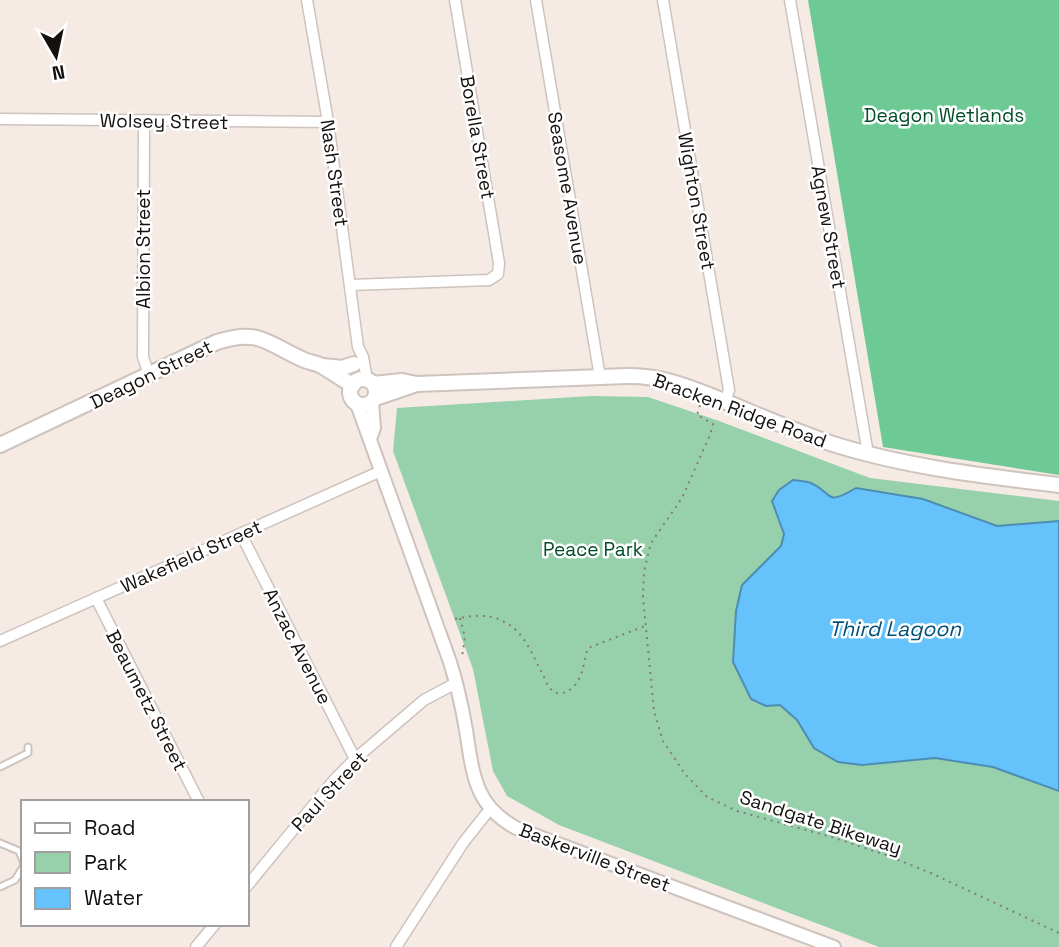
<svg xmlns="http://www.w3.org/2000/svg" width="1059" height="947" font-family="'Space Grotesk',sans-serif">
  <style>
    .green { fill: #96d1ac }
    .forest { fill: #6dca94 }
    .water { fill: #65c2fa; stroke: #4d8db3; stroke-width: 2 }
    .lines { fill: none; stroke-linecap: round; stroke-linejoin: round }
    .service-casing { stroke: #cec3bd; stroke-width: 9 }
    .minor-casing { stroke: #cec3bd; stroke-width: 13 }
    .tertiary-casing { stroke: #cec3bd; stroke-width: 16 }
    .secondary-casing { stroke: #cec3bd; stroke-width: 18 }
    .path { stroke: #847c78; stroke-width: 2; stroke-dasharray: 2 5; stroke-linecap: butt }
    .service { stroke: #fff; stroke-width: 5 }
    .minor { stroke: #fff; stroke-width: 10 }
    .tertiary { stroke: #fff; stroke-width: 12 }
    .secondary { stroke: #fff; stroke-width: 14 }
    .labels { text-anchor: middle; stroke-width: 5; stroke-linejoin: round; paint-order: stroke }
    .park-label { font-size: 19px; fill: #004d2b; stroke: #fff }
    .street-label { font-size: 19px; fill: #14100e; stroke: #fff }
    .water-label { font-size: 21px; font-style: italic; fill: #025075; stroke: #fff }
  </style>
  <rect width="100%" height="100%" fill="#f6eae4"/>
  <path class="green" d="M591 396 648 397 719 421 870 478 1059 501V521L997 526 923 499 828 497 811 483 772 501 784 534 781 546 742 585 766 705H780L797 720 814 748 862 765 935 758 993 767 1059 791V947H879L559 825 507 796 493 771 473 669 393 451 397 408Z"/>
  <path class="forest" d="M808 0H1059V475L883 447Z"/>
  <path class="water" d="M793 480C799 481 806 481 811 483 834 493 824 507 856 488L923 499 997 526 1059 521V791L993 767 935 758 862 765 838 762 814 748 797 720 780 705 766 706 751 699 733 662 736 611 742 585 781 546 784 534 772 501 779 490Z"/>
  <g class="lines">
    <defs>
      <g id="service">
        <path d="M0 767 28 753V747"/>
        <path d="M0 843 19 851 23 861"/>
        <path d="M0 887 15 880 23 867"/>
      </g>
      <g id="minor">
        <path d="M307 0 328 122 358 347 363 357 367 380"/>
        <path d="M536 0 600 377"/>
        <path d="M663 0 729 390 725 402"/>
        <path d="M790 0 868 454"/>
        <path d="M0 119 328 122"/>
        <path d="M144 121 143 357 149 375"/>
        <path d="M351 285 489 280 498 274 499 263 455 0"/>
        <path d="M241 534 355 759"/>
        <path d="M96 598 199 802"/>
        <path d="M0 641 381 471"/>
        <path d="M247 886 334 780 355 759 424 700 456 683"/>
        <path d="M196 947 215 924"/>
        <path d="M396 947 463 843 490 809"/>
      </g>
      <g id="tertiary">
        <path d="M357 404 450 662C457 684 462 707 466 730 473 774 474 806 518 829L834 947"/>
        <path d="M370 439 374 428 372 402"/>
      </g>
      <g id="secondary">
        <path d="M323 366 342 368 354 364"/>
        <circle cx="363" cy="392" r="13"/>
        <path d="M373 384 402 381 417 384 627 376C658 375 686 386 714 397 754 413 793 431 833 444 906 467 984 476 1059 485"/>
        <path d="M376 398 417 384"/>
        <path d="M0 445 217 342C261 328 267 344 304 360 309 362 315 363 320 365 331 371 341 379 353 385"/>
      </g>
    </defs>
    <use href="#service" class="service-casing"/>
    <use href="#minor" class="minor-casing"/>
    <use href="#tertiary" class="tertiary-casing"/>
    <use href="#secondary" class="secondary-casing"/>
    <g class="path">
      <path d="M700 405 697 415 713 424 710 435 682 498 651 543 644 571 643 597 654 711 663 741 685 774 707 797 737 811 835 838 886 855 933 874 1059 933"/>
      <path d="M460 618 465 637 462 657"/>
      <path d="M455 619C474 615 491 613 508 624 525 634 533 656 542 673 545 678 547 687 553 691 562 698 575 688 579 679 584 670 584 658 588 648L645 626"/>
    </g>
    <use href="#service" class="service"/>
    <use href="#minor" class="minor"/>
    <use href="#tertiary" class="tertiary"/>
    <use href="#secondary" class="secondary"/>
  </g>
  <g class="labels">
    <g class="park-label">
      <text x="944" y="122">Deagon Wetlands</text>
      <text x="593" y="556">Peace Park</text>
    </g>
    <g class="street-label">
      <text transform="translate(164 121) rotate(1)" y="7">Wolsey Street</text>
      <text transform="translate(478 137) rotate(80)" y="7">Borella Street</text>
      <text transform="translate(335 173) rotate(82)" y="7">Nash Street</text>
      <text transform="translate(568 188) rotate(80)" y="7">Seasome Avenue</text>
      <text transform="translate(697 201) rotate(80)" y="7">Wighton Street</text>
      <text transform="translate(829 227) rotate(80)" y="7">Agnew Street</text>
      <text transform="translate(143 249) rotate(-90)" y="7">Albion Street</text>
      <text transform="translate(151 374) rotate(-26)" y="7">Deagon Street</text>
      <text transform="translate(740 410) rotate(20)" y="7">Bracken Ridge Road</text>
      <text transform="translate(191 556) rotate(-24)" y="7">Wakefield Street</text>
      <text transform="translate(298 646) rotate(63)" y="7">Anzac Avenue</text>
      <text transform="translate(147 700) rotate(63)" y="7">Beaumetz Street</text>
      <text transform="translate(329 791) rotate(-47)" y="7">Paul Street</text>
      <text transform="translate(821 822) rotate(18)" y="7">Sandgate Bikeway</text>
      <text transform="translate(595 857) rotate(21)" y="7">Baskerville Street</text>
    </g>
    <g class="water-label">
      <text x="895" y="636">Third Lagoon</text>
    </g>
  </g>
  <rect x="21" y="800" width="228" height="126" fill="#ffffff" stroke="#a19f9f" stroke-width="2"/>
  <rect x="35" y="823" width="35" height="10" fill="#ffffff" stroke="#a19f9f" stroke-width="2"/>
  <text x="84" y="835" font-size="21" fill="#14100e">Road</text>
  <rect x="35" y="852" width="35" height="21" fill="#96d1ac" stroke="#a19f9f" stroke-width="2"/>
  <text x="84" y="870" font-size="21" fill="#14100e">Park</text>
  <rect x="35" y="888" width="35" height="21" fill="#65c2fa" stroke="#a19f9f" stroke-width="2"/>
  <text x="84" y="905" font-size="21" fill="#14100e">Water</text>
  <g transform="translate(56 56) rotate(171)" stroke="#ffffff" stroke-width="5" paint-order="stroke">
  <path d="M0-5L12 26L0 18L-12 26Z" fill="#14100e"/>
  <text y="-10" font-size="19" font-weight="bold" text-anchor="middle" fill="#14100e">N</text>
  </g>
</svg>
